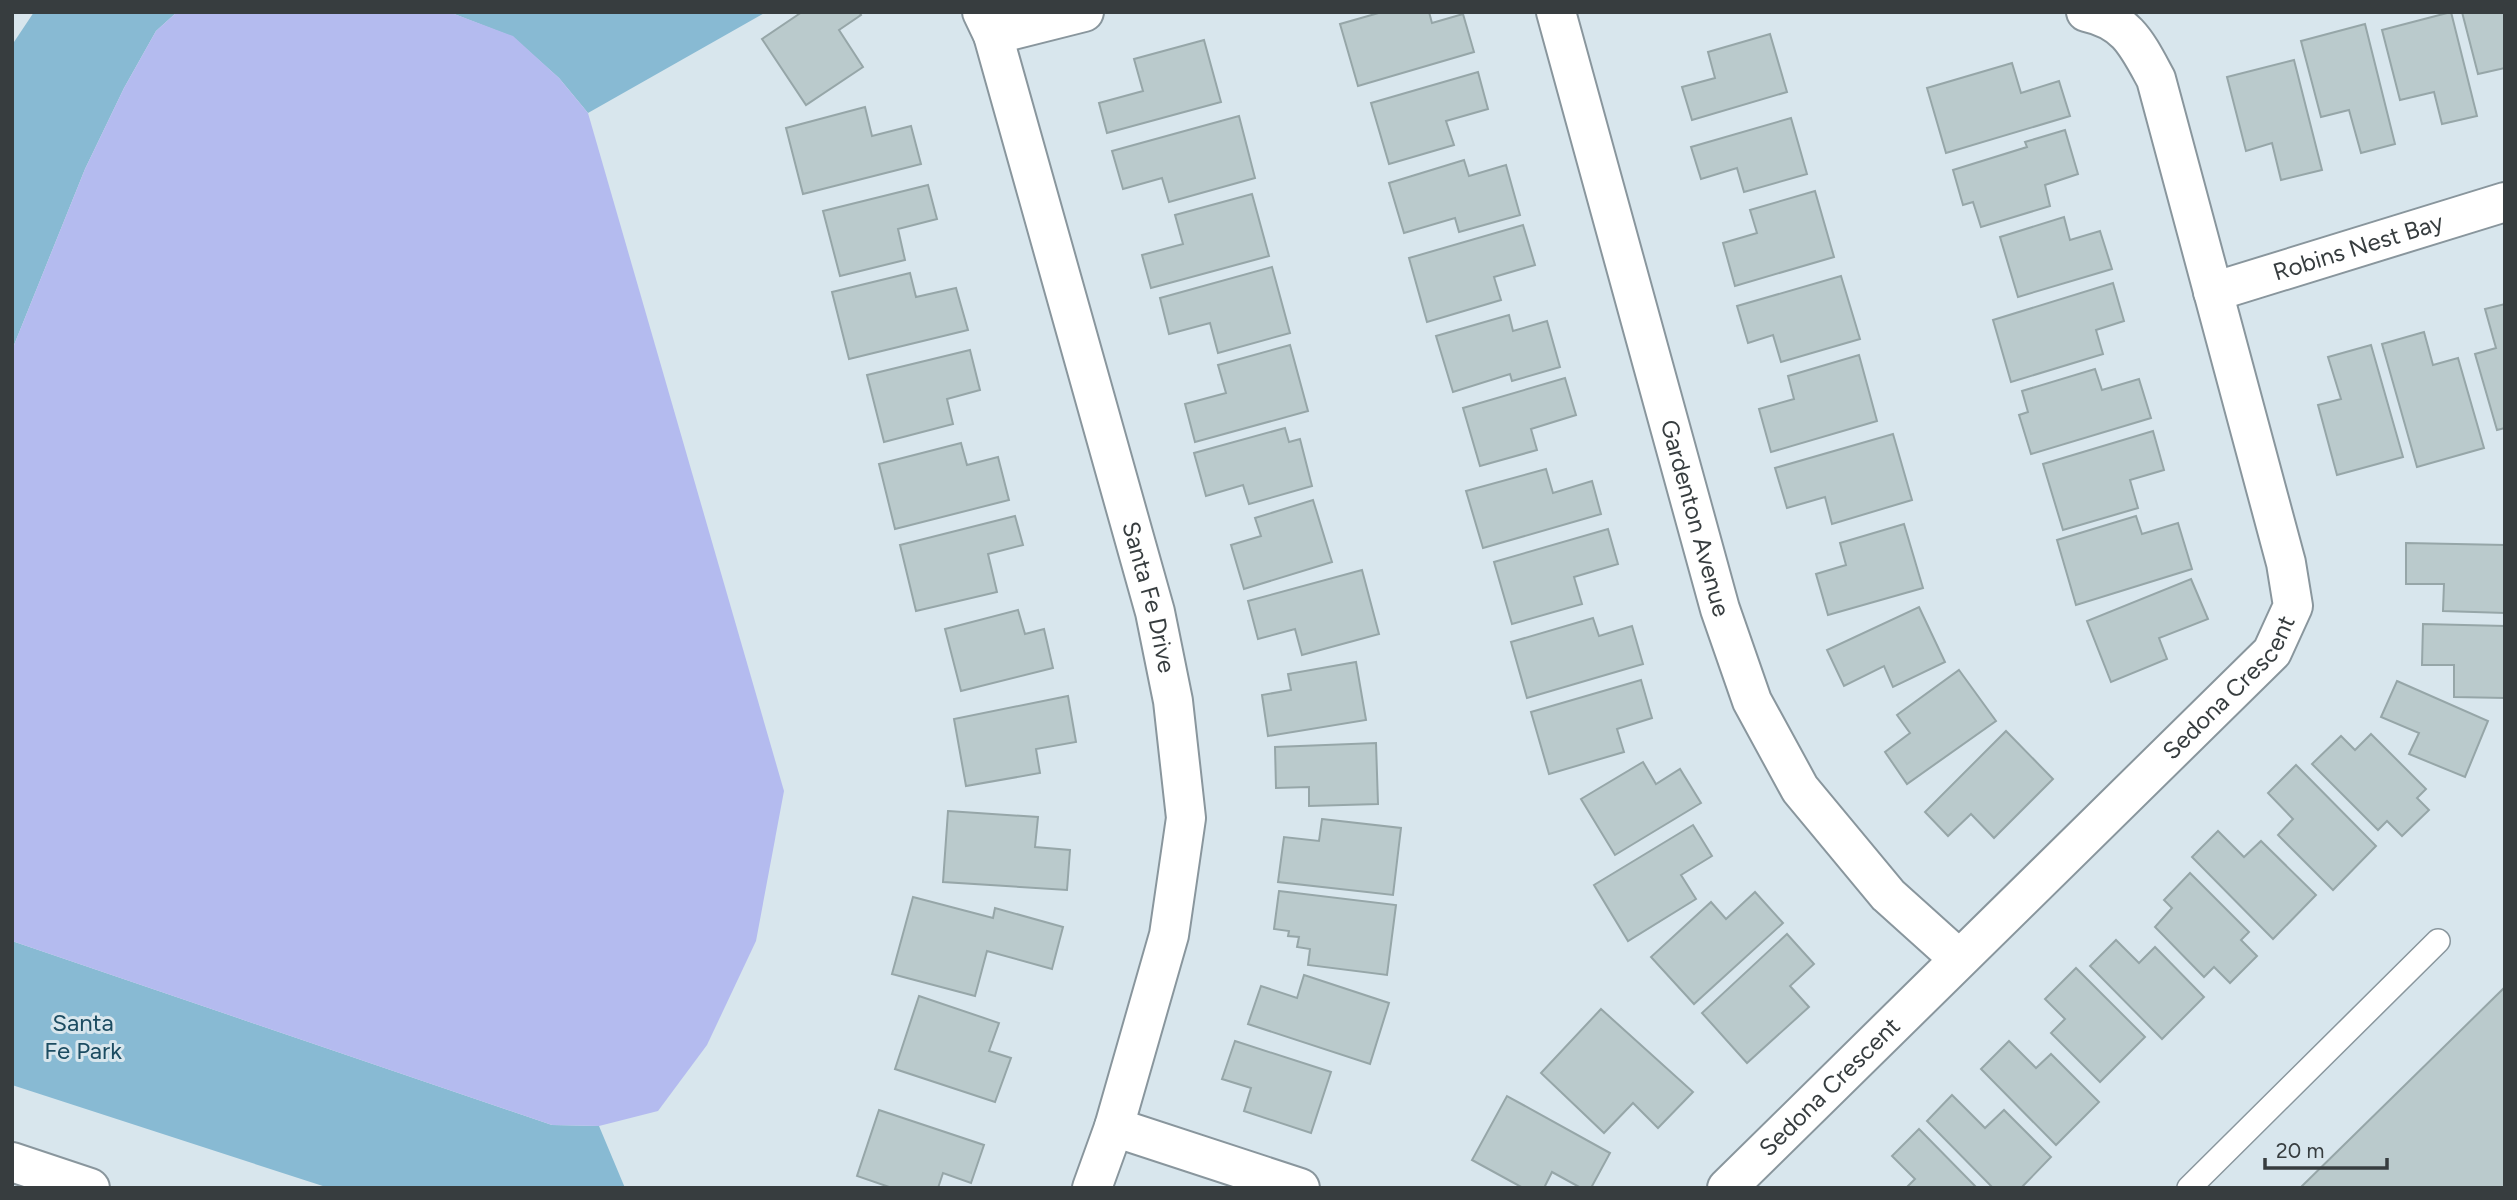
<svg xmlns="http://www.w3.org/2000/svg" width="2517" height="1200" font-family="Figtree,sans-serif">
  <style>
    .green { fill: #88bad3 }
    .water { fill: #b4bbef }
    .building { fill: #bacacc; stroke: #96a6a8; stroke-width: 2 }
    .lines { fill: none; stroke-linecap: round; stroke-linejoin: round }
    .service-casing { stroke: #89969d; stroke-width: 26 }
    .minor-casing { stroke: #89969d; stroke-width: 42 }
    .tertiary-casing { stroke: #89969d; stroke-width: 42 }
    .service { stroke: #fff; stroke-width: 23 }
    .minor { stroke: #fff; stroke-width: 38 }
    .tertiary { stroke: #fff; stroke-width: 38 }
    .labels { text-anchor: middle; stroke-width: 6; stroke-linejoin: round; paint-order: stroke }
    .street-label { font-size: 24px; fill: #373d3f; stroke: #d8e6ed }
    .park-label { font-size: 24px; fill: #1c4c61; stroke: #d8e6ed }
  </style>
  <rect width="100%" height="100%" fill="#d8e6ed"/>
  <g class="green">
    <path d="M34 12H177L156 31 124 88 85 169 12 350V45Z"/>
    <path d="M449 12H766L588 113 559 78 513 37Z"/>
    <path d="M12 941 552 1125 599 1126 625 1188H329L12 1085Z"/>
  </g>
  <path class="water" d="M177 12H449L513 36 559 78 588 113 784 791 756 941 707 1045 658 1111 599 1126 552 1125 12 941V350L85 169 124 88 156 31Z"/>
  <g class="building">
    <path d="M802 12H859L861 15 839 30 863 67 806 105 762 39Z"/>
    <path d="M1382 12H1429L1432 23 1463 14 1474 52 1358 86 1340 24Z"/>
    <path d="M2451 12 2477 116 2442 124 2434 92 2400 100 2382 30Z"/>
    <path d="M2462 12H2505V68L2478 74Z"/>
    <path d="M2365 24 2395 144 2361 153 2349 110 2321 117 2301 41Z"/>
    <path d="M1770 34 1787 92 1692 120 1682 87 1715 78 1708 52Z"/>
    <path d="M1204 40 1221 102 1107 133 1099 103 1143 91 1134 59Z"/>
    <path d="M2294 60 2322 170 2281 180 2272 143 2246 151 2227 77Z"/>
    <path d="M2012 63 2021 93 2059 81 2070 116 1946 153 1927 88Z"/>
    <path d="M1478 72 1488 109 1446 121 1454 145 1389 164 1371 103Z"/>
    <path d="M865 107 872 136 911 126 921 164 803 194 786 128Z"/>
    <path d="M1239 116 1255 178 1169 202 1162 178 1123 189 1112 151Z"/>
    <path d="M1791 118 1807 174 1744 192 1737 168 1701 179 1691 147Z"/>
    <path d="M2065 130 2078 174 2045 185 2050 206 1981 227 1973 202 1963 205 1953 170 2027 147 2025 142Z"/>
    <path d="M1464 160 1469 176 1506 165 1520 215 1459 232 1455 218 1404 233 1389 183Z"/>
    <path d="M928 185 937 219 898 229 905 260 840 276 823 211Z"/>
    <path d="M1815 191 1834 257 1735 286 1723 243 1757 233 1750 210Z"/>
    <path d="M1252 194 1269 256 1151 288 1142 255 1183 244 1175 215Z"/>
    <path d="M2064 217 2070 240 2100 231 2112 269 2018 297 2000 237Z"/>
    <path d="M1523 225 1535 265 1494 277 1501 300 1427 322 1409 258Z"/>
    <path d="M1272 267 1290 333 1218 353 1210 323 1169 334 1160 298Z"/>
    <path d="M910 273 916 297 956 288 968 330 849 359 832 292Z"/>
    <path d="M1841 276 1860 339 1781 362 1773 335 1748 343 1737 306Z"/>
    <path d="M2113 283 2124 321 2096 330 2103 354 2011 382 1993 320Z"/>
    <path d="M2505 304V428L2497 430 2475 354 2496 348 2485 309Z"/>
    <path d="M1509 315 1513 331 1547 321 1560 367 1512 381 1510 374 1453 392 1436 336Z"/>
    <path d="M2424 332 2433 365 2458 358 2484 448 2417 467 2382 344Z"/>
    <path d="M1290 345 1308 411 1195 442 1185 404 1226 393 1218 365Z"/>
    <path d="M2371 345 2403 457 2337 475 2318 405 2341 399 2328 357Z"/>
    <path d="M970 350 980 390 947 399 953 424 884 442 867 375Z"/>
    <path d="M1859 355 1877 421 1771 452 1759 409 1794 399 1788 376Z"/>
    <path d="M2095 369 2102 390 2139 379 2151 418 2031 454 2019 415 2028 412 2022 391Z"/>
    <path d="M1565 378 1576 415 1531 429 1537 450 1480 466 1463 408Z"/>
    <path d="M1285 428 1289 442 1300 439 1312 486 1249 504 1243 485 1206 496 1194 453Z"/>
    <path d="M2153 431 2164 470 2130 480 2138 508 2063 530 2043 464Z"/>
    <path d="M1893 434 1912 500 1832 524 1825 497 1787 508 1775 468Z"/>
    <path d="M961 443 967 465 998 457 1009 500 895 529 879 464Z"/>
    <path d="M1546 469 1553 493 1592 481 1601 514 1483 548 1466 491Z"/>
    <path d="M1313 500 1332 562 1244 589 1231 545 1261 536 1255 518Z"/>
    <path d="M1015 516 1023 545 988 554 997 592 916 611 900 545Z"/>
    <path d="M2136 516 2142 534 2178 523 2192 569 2076 605 2057 540Z"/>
    <path d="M1904 524 1923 588 1828 615 1816 574 1846 565 1840 543Z"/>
    <path d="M1608 529 1618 564 1574 577 1582 604 1512 624 1494 562Z"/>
    <path d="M2406 543 2505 545V613L2443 611 2444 584H2406Z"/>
    <path d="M1362 570 1379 634 1302 655 1295 629 1258 639 1248 601Z"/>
    <path d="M2191 579 2208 619 2159 638 2167 659 2111 682 2087 621Z"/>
    <path d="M1919 607 1945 662 1893 687 1884 666 1844 686 1827 650Z"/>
    <path d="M1018 610 1025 634 1044 629 1053 668 961 691 945 629Z"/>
    <path d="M1593 618 1599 636 1632 626 1643 664 1527 698 1511 642Z"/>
    <path d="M2423 624 2505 626V698L2454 697V665H2422Z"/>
    <path d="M1356 662 1366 720 1268 736 1262 695 1291 690 1288 674Z"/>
    <path d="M1959 670 1996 721 1907 784 1885 752 1910 733 1897 715Z"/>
    <path d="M1641 680 1652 718 1617 729 1624 752 1549 774 1531 712Z"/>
    <path d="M2397 681 2488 721 2465 777 2409 754 2419 733 2381 717Z"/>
    <path d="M1068 696 1076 742 1036 749 1040 773 966 786 954 719Z"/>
    <path d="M2006 731 2053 779 1994 838 1971 814 1948 836 1925 812Z"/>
    <path d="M2371 734 2426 789 2417 798 2429 810 2402 836 2387 821 2378 830 2312 764 2341 736 2355 750Z"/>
    <path d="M1376 743 1378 804 1309 806V787L1276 788 1275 747Z"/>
    <path d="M1643 762 1656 784 1680 769 1701 803 1615 855 1581 799Z"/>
    <path d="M2296 765 2376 846 2333 890 2278 835 2293 819 2268 793Z"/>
    <path d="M948 811 1038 817 1035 847 1070 850 1067 890 943 882Z"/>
    <path d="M1322 819 1401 828 1393 895 1278 882 1284 837 1319 841Z"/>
    <path d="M1693 825 1712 856 1681 875 1696 899 1628 941 1594 885Z"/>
    <path d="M2218 831 2244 857 2261 841 2316 895 2273 939 2192 857Z"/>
    <path d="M2190 873 2249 932 2241 940 2257 956 2230 983 2214 967 2204 977 2155 927 2172 908 2164 900Z"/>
    <path d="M1279 891 1396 905 1387 975 1308 965 1310 949 1297 947 1299 937 1288 936 1289 931 1274 929Z"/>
    <path d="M1755 892 1783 923 1694 1004 1651 957 1711 902 1726 919Z"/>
    <path d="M913 897 993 918 995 908 1063 927 1052 969 987 951 975 996 892 974Z"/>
    <path d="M1787 934 1814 964 1790 986 1809 1007 1747 1063 1702 1013Z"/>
    <path d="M2116 940 2139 963 2155 947 2204 997 2162 1039 2090 966Z"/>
    <path d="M2076 968 2145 1037 2100 1082 2051 1033 2065 1019 2045 999Z"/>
    <path d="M1304 975 1389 1003 1370 1064 1248 1024 1261 986 1297 998Z"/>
    <path d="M2505 987V1188H2300Z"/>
    <path d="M919 996 999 1023 989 1051 1011 1058 995 1102 895 1069Z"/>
    <path d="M1601 1009 1693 1092 1658 1128 1633 1103 1604 1133 1541 1073Z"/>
    <path d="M1235 1041 1331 1072 1311 1133 1244 1111 1251 1088 1222 1079Z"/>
    <path d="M2009 1041 2036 1068 2051 1054 2099 1102 2056 1145 1981 1069Z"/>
    <path d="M1952 1095 1985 1128 2004 1110 2051 1157 2021 1188H1993L1927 1121Z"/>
    <path d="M1507 1096 1610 1153 1591 1188H1581L1552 1172 1544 1188H1523L1472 1160Z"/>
    <path d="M879 1110 984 1145 971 1183 943 1173 938 1188H892L857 1176Z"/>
    <path d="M1919 1129 1977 1188H1906L1915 1179 1892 1156Z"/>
  </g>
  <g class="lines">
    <defs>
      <path id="service" d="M2189 1188 2438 941"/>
      <g id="minor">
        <path id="s1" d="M982 12 993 35 1155 612 1173 701 1186 818 1169 935 1114 1127 1092 1188"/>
        <path id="s2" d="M1556 12 1720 609 1752 701 1800 789 1888 895 1958 958"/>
        <path d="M993 35 1084 12"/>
        <path id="s3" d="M2213 292 2505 202"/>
        <path d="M1114 1127 1300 1188"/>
        <path id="s4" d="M1727 1188 2272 652 2293 606 2286 563 2156 79C2137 44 2127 21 2086 12"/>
      </g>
      <path id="tertiary" d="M12 1162 90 1188"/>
    </defs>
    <use href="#service" class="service-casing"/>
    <use href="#minor" class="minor-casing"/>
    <use href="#tertiary" class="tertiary-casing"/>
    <use href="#service" class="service"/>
    <use href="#minor" class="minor"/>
    <use href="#tertiary" class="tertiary"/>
  </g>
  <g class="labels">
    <g class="street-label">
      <text dy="8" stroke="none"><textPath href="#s3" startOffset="152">Robins Nest Bay</textPath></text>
      <text dy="8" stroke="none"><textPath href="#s2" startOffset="525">Gardenton Avenue</textPath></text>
      <text dy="8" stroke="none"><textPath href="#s1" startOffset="609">Santa Fe Drive</textPath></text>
      <text dy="8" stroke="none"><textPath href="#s4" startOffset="710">Sedona Crescent</textPath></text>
      <text dy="8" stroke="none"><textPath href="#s4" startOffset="144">Sedona Crescent</textPath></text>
    </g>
    <g class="park-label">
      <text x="83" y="1031">Santa<tspan x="83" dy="28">Fe Park</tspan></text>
    </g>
  </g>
  <rect width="2517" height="1200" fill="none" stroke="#373d3f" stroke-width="28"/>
  <path d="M2265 1158v10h122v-10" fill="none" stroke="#373d3f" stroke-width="3.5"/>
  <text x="2276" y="1158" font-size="21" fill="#373d3f" stroke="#d8e6ed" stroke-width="5" paint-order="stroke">20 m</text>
</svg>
